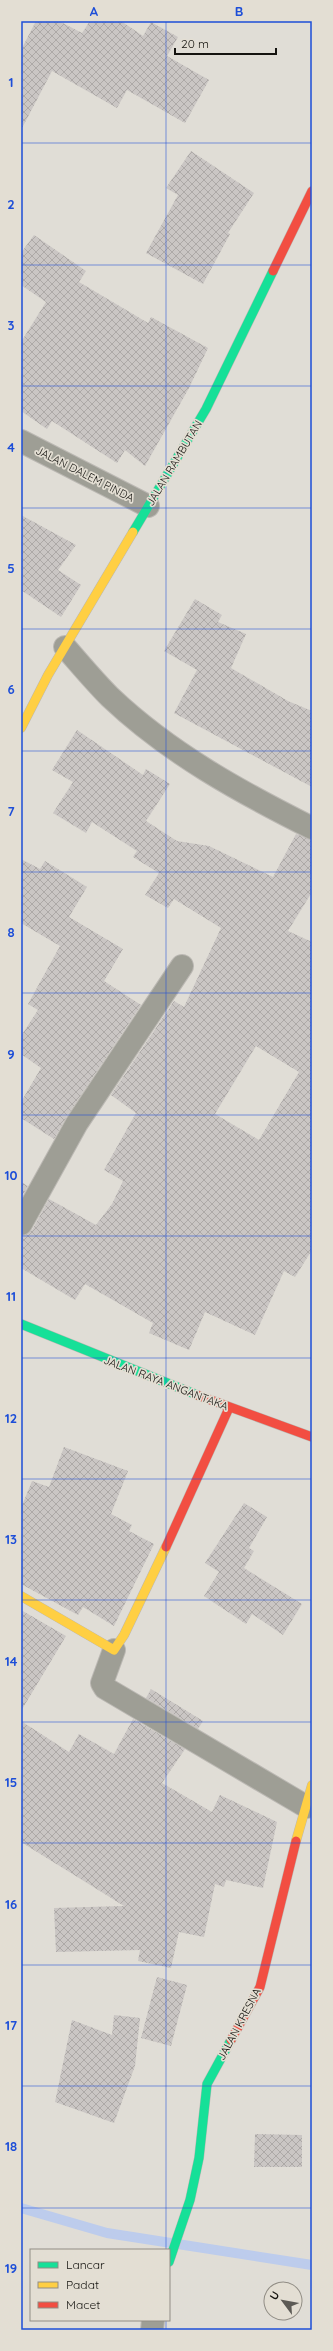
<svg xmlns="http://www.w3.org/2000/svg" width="333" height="2351" font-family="Quicksand,sans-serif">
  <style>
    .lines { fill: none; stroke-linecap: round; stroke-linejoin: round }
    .stream { stroke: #bdccec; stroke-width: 10 }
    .building { fill: url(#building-cross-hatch); fill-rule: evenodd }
    .street-casing { stroke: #bbb8b3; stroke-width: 24 }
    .fast-casing { stroke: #bbb8b3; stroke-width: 10 }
    .slow-casing { stroke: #bbb8b3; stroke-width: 10 }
    .jam-casing { stroke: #bbb8b3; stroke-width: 10 }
    .street { stroke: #9e9e95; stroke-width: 22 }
    .fast { stroke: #16e098; stroke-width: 9 }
    .slow { stroke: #ffcf43; stroke-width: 9 }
    .jam { stroke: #f24e42; stroke-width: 9 }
    .grid { fill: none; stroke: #1d4ed8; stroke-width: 1; stroke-opacity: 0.55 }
    .labels { text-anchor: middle; stroke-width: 3.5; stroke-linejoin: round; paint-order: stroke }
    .street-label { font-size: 11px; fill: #151410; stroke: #e3ded3 }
    .neatline { fill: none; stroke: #1d4ed8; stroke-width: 1.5 }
    .grid-label { font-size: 13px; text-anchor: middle; font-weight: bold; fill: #1d4ed8 }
  </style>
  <defs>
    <pattern id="building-cross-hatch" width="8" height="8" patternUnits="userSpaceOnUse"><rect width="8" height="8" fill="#cac6c4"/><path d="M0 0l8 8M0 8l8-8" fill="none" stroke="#ada9a7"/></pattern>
  </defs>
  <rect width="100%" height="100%" fill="#e0ddd6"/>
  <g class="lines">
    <path class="stream" d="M21 2208 107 2233 312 2265"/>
  </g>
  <g class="building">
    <path d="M36 21H59L82 33 90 21H121L143 36 151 22 178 37 167 56 209 80 185 123 127 90 117 108 52 71 21 130V50Z"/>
    <path d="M191 151 254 193 228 233 230 234 203 284 146 253 178 195 166 188Z"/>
    <path d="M34 235 86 271 79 282 148 323 151 317 208 348 189 388 145 466 125 450 117 463 52 421 47 429 21 411V342L46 302 21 285V253Z"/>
    <path d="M21 515 76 545 58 570 81 585 61 617 21 590Z"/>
    <path d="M195 599 222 615 218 622 246 634 231 668 288 701 312 711V787L174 713 197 670 164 651Z"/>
    <path d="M77 730 143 775 146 769 170 784 146 821 177 841 209 846 273 877 296 834 312 840V892L288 931 312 942V1250L295 1277 284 1271 255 1335 205 1312 189 1350 149 1333 153 1323 85 1284 75 1300 21 1268V1236L32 1230 49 1199 96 1225 112 1204 123 1181 104 1170 136 1113 111 1095 174 1001 184 1007 221 928 174 899 168 908 145 895 159 873 133 857 137 851 92 822 86 833 53 813 73 782 52 770ZM256 1046 299 1072 259 1140 215 1114Z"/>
    <path d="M21 859 40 869 45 861 87 887 69 917 123 949 104 981 141 1005 67 1116 54 1139 21 1118V1102L41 1068 21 1054V1036L38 1010 28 1004 60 946 21 923Z"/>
    <path d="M21 1182 28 1186 21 1198Z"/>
    <path d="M64 1447 128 1471 111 1514 132 1525 129 1531 154 1544 114 1626 83 1607 78 1615 21 1584V1508L32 1481 49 1487Z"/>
    <path d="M244 1503 267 1517 249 1548 254 1551 244 1568 302 1604 283 1635 252 1614 246 1624 204 1596 219 1572 205 1563Z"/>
    <path d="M21 1610 66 1636 21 1711Z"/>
    <path d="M151 1689 203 1721 198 1729 146 1698Z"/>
    <path d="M133 1719 185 1749 162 1783 212 1812 220 1795 277 1822 263 1888 226 1880 224 1887 215 1884 204 1937 179 1932 171 1968 138 1961 140 1950 56 1952 54 1908 124 1906 21 1842V1721L69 1752 79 1734 114 1754Z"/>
    <path d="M157 1977 187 1985 171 2046 141 2038Z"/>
    <path d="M114 2015 140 2018 135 2066 114 2123 55 2102 72 2020 112 2035Z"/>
    <path d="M255 2134 302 2135V2167H254Z"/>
  </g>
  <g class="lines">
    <defs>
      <g id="street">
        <path d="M21 441 148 506"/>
        <path d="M65 647C80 664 94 681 110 697 169 753 240 792 312 828"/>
        <path d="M21 1224 77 1123 182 966"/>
        <path d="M114 1650 102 1683 105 1688 307 1807"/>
        <path d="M152 2330 153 2320"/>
      </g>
      <g id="fast">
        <path d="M133 532 206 409 273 271"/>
        <path d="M21 1324 197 1395"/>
        <path d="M169 2262 190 2200 199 2158 207 2084 231 2040"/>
      </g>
      <g id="slow">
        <path d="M21 728 48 675 133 532"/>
        <path d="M21 1596 114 1650 124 1635 166 1547"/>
        <path d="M296 1841 312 1785"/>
      </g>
      <g id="jam">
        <path d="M273 271 312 191"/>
        <path d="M197 1395 312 1437"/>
        <path d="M166 1547 229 1408"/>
        <path d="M231 2040 260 1987 296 1841"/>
      </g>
    </defs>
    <use href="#street" class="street-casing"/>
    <use href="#fast" class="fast-casing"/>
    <use href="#slow" class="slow-casing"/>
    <use href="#jam" class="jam-casing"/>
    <use href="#street" class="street"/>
    <use href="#fast" class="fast"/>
    <use href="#slow" class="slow"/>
    <use href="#jam" class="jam"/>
  </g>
  <path class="grid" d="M166 21V2250M21 143H312M21 265H312M21 386H312M21 508H312M21 629H312M21 751H312M21 872H312M21 993H312M21 1115H312M21 1236H312M21 1358H312M21 1479H312M21 1600H312M21 1722H312M21 1843H312M21 1965H312M21 2086H312M21 2208H312M166 2320V2330"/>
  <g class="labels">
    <g class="street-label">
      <text transform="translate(174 463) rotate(-59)" y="4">JALAN RAMBUTAN</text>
      <text transform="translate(85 474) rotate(27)" y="4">JALAN DALEM PINDA</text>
      <text transform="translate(166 1383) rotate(21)" y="4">JALAN RAYA ANGANTAKA</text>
      <text transform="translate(239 2024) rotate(-62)" y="4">JALAN KRESNA</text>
    </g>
  </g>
  <rect width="333" height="2351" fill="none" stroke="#e3ded3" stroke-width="44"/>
  <rect x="30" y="2249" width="140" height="72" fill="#e3ded3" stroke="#918d85"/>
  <rect x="38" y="2262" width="20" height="6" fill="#16e098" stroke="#918d85"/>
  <text x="66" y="2269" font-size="12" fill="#151410">Lancar</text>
  <rect x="38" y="2282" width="20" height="6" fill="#ffcf43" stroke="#918d85"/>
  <text x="66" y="2289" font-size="12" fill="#151410">Padat</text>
  <rect x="38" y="2302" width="20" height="6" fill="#f24e42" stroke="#918d85"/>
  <text x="66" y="2309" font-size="12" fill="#151410">Macet</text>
  <g transform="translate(283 2301) rotate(302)"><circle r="19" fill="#e3ded3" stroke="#918d85"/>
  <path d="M0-3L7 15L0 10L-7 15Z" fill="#5c5a55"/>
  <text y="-6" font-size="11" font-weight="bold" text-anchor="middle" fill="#151410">U</text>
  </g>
  <path d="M175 48v6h101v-6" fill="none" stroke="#151410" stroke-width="2"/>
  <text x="181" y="48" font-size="12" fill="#151410" stroke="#e3ded3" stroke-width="3" paint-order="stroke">20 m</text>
  <rect x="22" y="22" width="289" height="2307" class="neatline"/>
  <g class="grid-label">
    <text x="94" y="16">A</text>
    <text x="239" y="16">B</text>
    <text x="11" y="87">1</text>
    <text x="11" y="209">2</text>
    <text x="11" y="330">3</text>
    <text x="11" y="452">4</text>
    <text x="11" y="573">5</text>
    <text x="11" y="694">6</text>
    <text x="11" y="816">7</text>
    <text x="11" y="937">8</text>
    <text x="11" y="1059">9</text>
    <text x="11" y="1180">10</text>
    <text x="11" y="1301">11</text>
    <text x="11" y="1423">12</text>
    <text x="11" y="1544">13</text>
    <text x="11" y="1666">14</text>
    <text x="11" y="1787">15</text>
    <text x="11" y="1909">16</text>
    <text x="11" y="2030">17</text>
    <text x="11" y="2151">18</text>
    <text x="11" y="2273">19</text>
  </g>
</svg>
